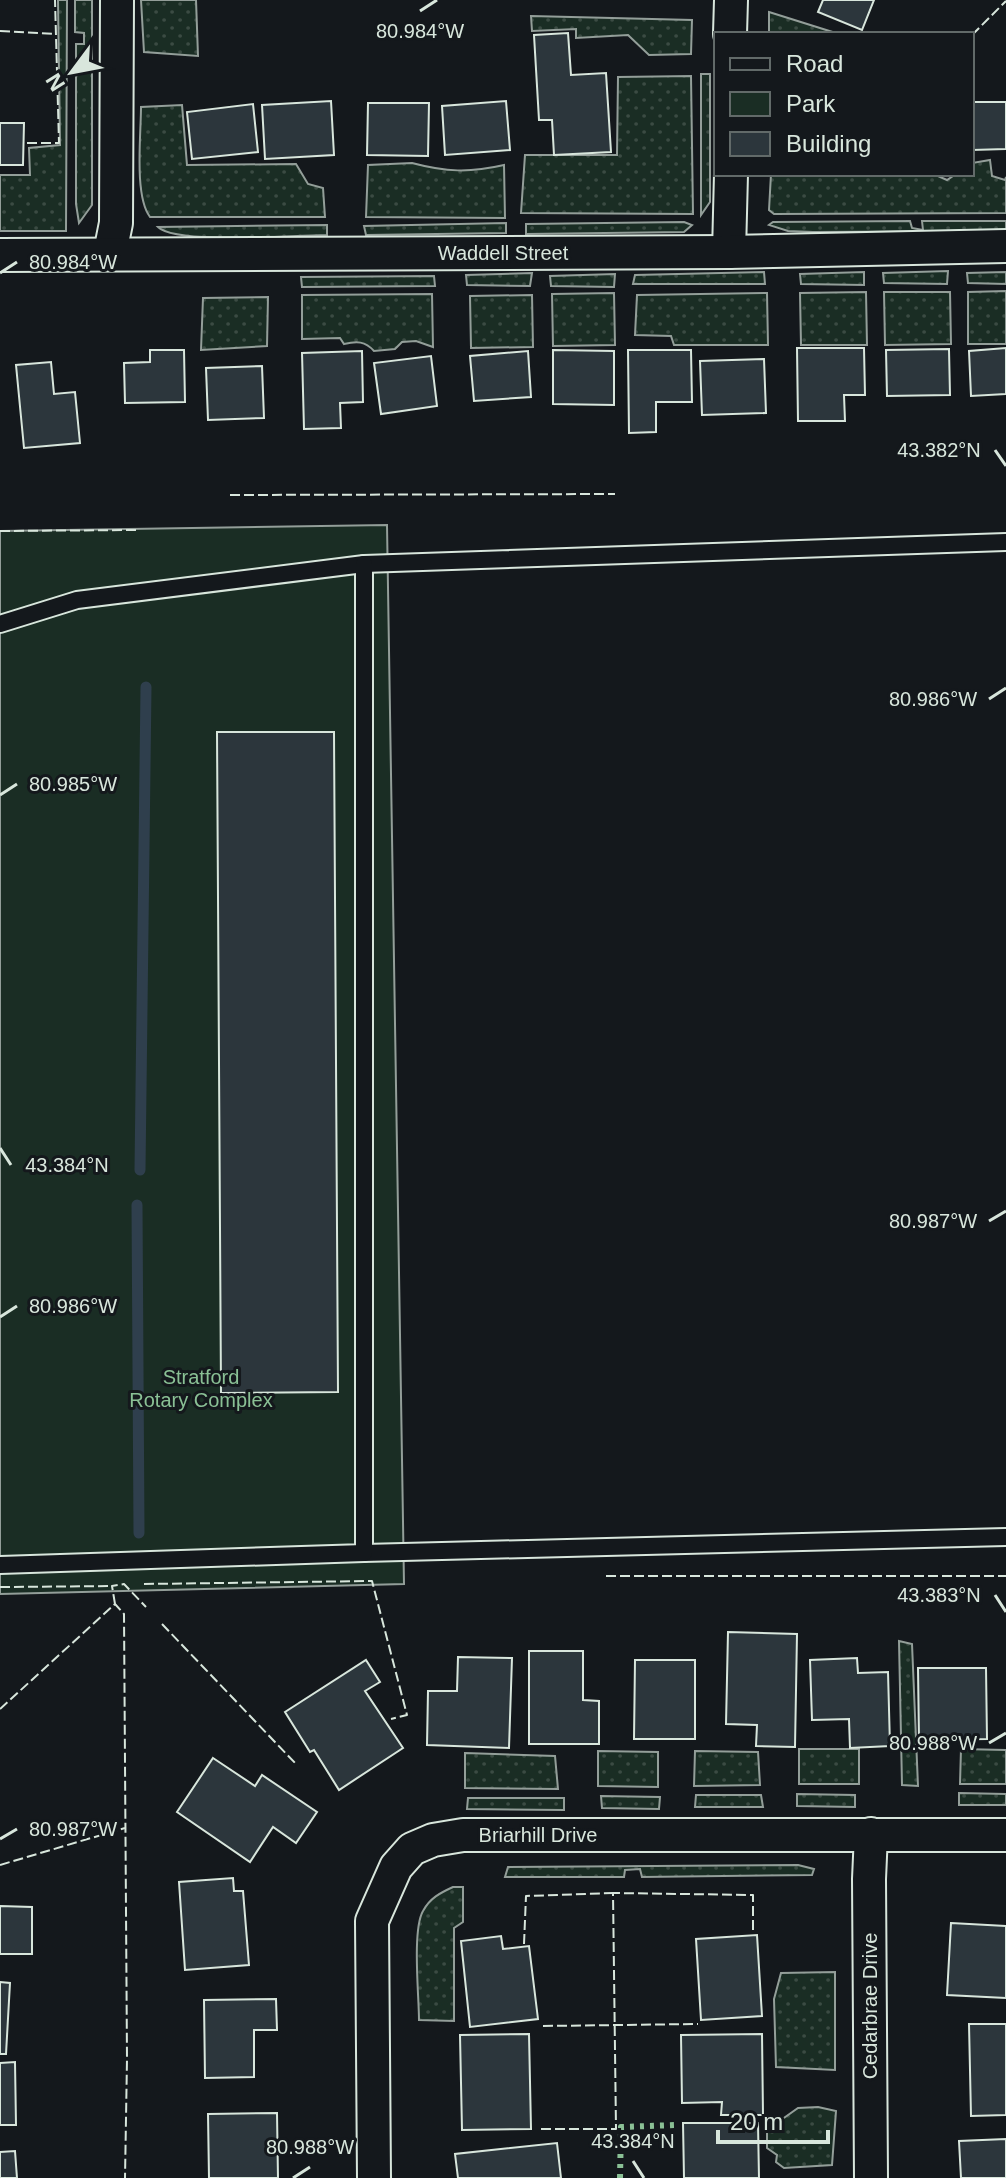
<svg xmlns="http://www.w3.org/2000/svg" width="1006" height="2178" font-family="Helvetica,sans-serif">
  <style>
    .grass { fill: url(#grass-dots); stroke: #939e99; stroke-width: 2 }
    .green { fill: #1a2d24; stroke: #939e99; stroke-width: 2 }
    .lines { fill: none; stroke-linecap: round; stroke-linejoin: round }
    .stream { stroke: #2f3f4d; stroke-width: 11 }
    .building { fill: #2c363c; stroke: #d8e6dc; stroke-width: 2 }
    .service-casing { stroke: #d8e6dc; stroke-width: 20 }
    .minor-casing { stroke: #d8e6dc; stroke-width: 36 }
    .service { stroke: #14181c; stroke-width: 16 }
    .minor { stroke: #14181c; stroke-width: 32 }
    .hedge { stroke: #8ac095; stroke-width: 6; stroke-dasharray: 4 6; stroke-linecap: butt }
    .fence { stroke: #d8e6dc; stroke-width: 2; stroke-dasharray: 10 4; stroke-linecap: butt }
    .ticks { fill: none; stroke: #d8e6dc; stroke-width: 3 }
    .labels { text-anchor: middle; stroke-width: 6; stroke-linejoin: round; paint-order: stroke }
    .street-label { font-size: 20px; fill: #d8e6dc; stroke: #14181c }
    .park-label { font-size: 20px; fill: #8ac095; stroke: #14181c }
    .ticks-label { font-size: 20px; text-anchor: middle; fill: #d8e6dc; stroke: #14181c; stroke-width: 6; stroke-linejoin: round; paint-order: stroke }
  </style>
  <defs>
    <pattern id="grass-dots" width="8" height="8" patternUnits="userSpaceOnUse" patternTransform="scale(2)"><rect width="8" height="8" fill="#1a2d24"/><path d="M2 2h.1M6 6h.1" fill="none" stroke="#3b4b43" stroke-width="1.8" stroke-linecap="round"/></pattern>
  </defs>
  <rect width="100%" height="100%" fill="#14181c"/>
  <g class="grass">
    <path d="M58 0H67L66 231H0V175H30L29 148 60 145Z"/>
    <path d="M75 0H92V205L79 223 76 204V44H84V33L75 32Z"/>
    <path d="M141 0H196L198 56 144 52Z"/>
    <path d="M769 12 839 34H769Z"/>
    <path d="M531 16 692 20 691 54 649 55 628 35 576 38V29L532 31Z"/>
    <path d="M701 74H710V202L701 215Z"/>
    <path d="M691 76 693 214 521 213 525 155H617L618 77Z"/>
    <path d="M182 105 187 165 296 164 308 184 323 188 325 217H150C134 196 141 135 141 107Z"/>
    <path d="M990 160 992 176 1005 180 1006 177V213L774 214 769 210 771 174 938 176 947 180 956 174H972V163Z"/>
    <path d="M412 163C446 172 469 173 504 165L505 218 366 217 368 165Z"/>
    <path d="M910 221 912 228 923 230 922 221H1006V231L813 232 788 231 769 225 773 222Z"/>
    <path d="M684 222 692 225 684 232 526 234V224Z"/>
    <path d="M506 223V233L366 235 364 226Z"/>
    <path d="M327 225V235C296 235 176 245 158 227Z"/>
    <path d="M948 271 947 284 884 283 883 273Z"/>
    <path d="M764 272 765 284H633L635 275Z"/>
    <path d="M864 272V285L801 284 800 274Z"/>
    <path d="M1006 272V284L968 283 967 273Z"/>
    <path d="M532 273 530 286 467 285 466 275Z"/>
    <path d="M615 274 614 287 551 286 550 276Z"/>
    <path d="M434 276 435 286 302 287 301 277Z"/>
    <path d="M1006 291V344H968V292Z"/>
    <path d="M866 292 867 345H801L800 293Z"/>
    <path d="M884 292H950L951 344 885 345Z"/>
    <path d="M614 293 615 345 553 346 552 294Z"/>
    <path d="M767 293 768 345H674L671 336 635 335 637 295Z"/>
    <path d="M432 294 433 347 416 341 402 342 395 349 374 351C365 341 357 341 344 344L340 338 302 339V295Z"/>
    <path d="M532 295 533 347 471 348 470 296Z"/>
    <path d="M268 297 267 346 201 350 203 298Z"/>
    <path d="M899 1641 912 1644 918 1786 902 1785Z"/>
    <rect x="799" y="1749" width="60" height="35"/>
    <path d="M961 1749 1006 1750V1784H960Z"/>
    <path d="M598 1751 658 1752V1787L598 1786Z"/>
    <path d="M695 1751 758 1752 760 1785 694 1786Z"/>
    <path d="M465 1753 555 1756 558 1789 465 1788Z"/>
    <path d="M959 1793 1006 1794V1805H959Z"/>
    <path d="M797 1794 855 1795V1807L797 1806Z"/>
    <path d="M696 1795H761L763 1807H695Z"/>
    <path d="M601 1796 660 1797 659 1809 602 1808Z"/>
    <path d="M468 1798H564V1810L467 1809Z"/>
    <path d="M798 1865 814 1869 812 1875 642 1877 640 1869 625 1870 624 1877H505L508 1867Z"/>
    <path d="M453 1887H463V1922L454 1928V2021L419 2020C419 1996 412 1930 423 1911 430 1898 440 1893 453 1887Z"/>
    <path d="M835 1972V2070L776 2067 774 1999 781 1973Z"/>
    <path d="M818 2107 836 2111 832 2165 784 2168 776 2162 777 2155 767 2148V2130L798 2108Z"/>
  </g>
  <path class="green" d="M387 525 404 1584 0 1594V531Z"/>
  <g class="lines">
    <g class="stream">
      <path d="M140 1170 146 687"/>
      <path d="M137 1205 139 1533"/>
    </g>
  </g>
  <g class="building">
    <path d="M823 0H874L862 30 818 12Z"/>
    <path d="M568 33 571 75 606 73 611 152 554 155 552 120H539L534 35Z"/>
    <path d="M331 101 334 155 265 159 262 105Z"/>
    <path d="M506 101 510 150 445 155 442 106Z"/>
    <path d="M972 102H1006V149L972 150Z"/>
    <path d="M368 103H429L428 156 367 155Z"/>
    <path d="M253 104 258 152 192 159 187 112Z"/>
    <path d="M0 123H24L23 165H0Z"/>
    <path d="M797 348H864L865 395H844L845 421H798Z"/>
    <path d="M1006 348V394L971 396 969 351Z"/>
    <path d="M949 349 950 395 887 396 886 350Z"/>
    <path d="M150 350H184L185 402 125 403 124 363 150 362Z"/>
    <path d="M553 350 614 351V405L553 404Z"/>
    <path d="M628 350H691L692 402H656V432L629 433Z"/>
    <path d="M362 351 363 402 340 403 341 428 304 429 302 353Z"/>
    <path d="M528 351 531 397 474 401 470 356Z"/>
    <path d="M431 356 437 406 381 414 374 363Z"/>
    <path d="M764 359 766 413 702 415 700 361Z"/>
    <path d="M51 362 54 394 75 392 80 443 24 448 16 365Z"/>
    <path d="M262 366 264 418 208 420 206 368Z"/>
    <path d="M217 732H334L338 1392 221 1393Z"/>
    <path d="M728 1632 797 1634 795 1747 756 1746 757 1725 726 1724Z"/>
    <path d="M529 1651H583V1700L599 1701V1744H529Z"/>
    <path d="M458 1657 512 1658 509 1748 427 1745 428 1691H457Z"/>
    <path d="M857 1658 858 1673 888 1672 890 1746 850 1748 849 1719 812 1720 810 1660Z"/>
    <path d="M366 1660 380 1682 365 1691 403 1748 339 1790 314 1750 310 1752 285 1712Z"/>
    <path d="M635 1660H695V1739H634Z"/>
    <path d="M918 1668H986L987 1739 919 1740Z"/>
    <path d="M213 1758 255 1786 262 1775 317 1812 296 1843 273 1827 250 1862 177 1812Z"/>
    <path d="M233 1878 234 1891H243L249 1965 185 1970 179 1882Z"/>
    <path d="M0 1906 32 1907V1954H0Z"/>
    <path d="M951 1923 1006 1926V1998L947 1995Z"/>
    <path d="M757 1935 762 2016 701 2020 696 1939Z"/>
    <path d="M501 1936 503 1949 529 1946 538 2019 470 2027 461 1941Z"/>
    <path d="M0 1982 10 1983 6 2054H0Z"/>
    <path d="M276 1999 277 2030H254V2077L205 2078 204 2000Z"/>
    <path d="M969 2024H1006V2115L971 2116Z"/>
    <path d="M529 2034 531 2129 462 2130 460 2035Z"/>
    <path d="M762 2034 763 2115H721L722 2102 682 2103 681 2035Z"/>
    <path d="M15 2062 16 2125H0V2063Z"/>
    <path d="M277 2113 278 2178H209L208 2114Z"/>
    <path d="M683 2123H758L759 2178H684Z"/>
    <path d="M1006 2139V2178H961L959 2141Z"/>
    <path d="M557 2143 561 2178H458L455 2154Z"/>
    <path d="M15 2151 17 2178H0V2152Z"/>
  </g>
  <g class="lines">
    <defs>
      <g id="service">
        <path d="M0 624 77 600 364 564 1006 542"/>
        <path d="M364 1553 1006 1537"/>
        <path d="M0 1565 364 1553V564"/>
      </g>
      <g id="minor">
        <path d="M730 34 731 0"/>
        <path d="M729 252 731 174"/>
        <path d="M110 253 116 223 117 0"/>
        <path d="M0 255 729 252 1006 246"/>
        <path d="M871 1834 869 1879 871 2178"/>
        <path d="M374 2178 372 1921 396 1867 412 1849 433 1840 463 1835H1006"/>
      </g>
    </defs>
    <use href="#service" class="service-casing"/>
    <use href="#minor" class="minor-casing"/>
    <use href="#service" class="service"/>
    <use href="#minor" class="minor"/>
    <path class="hedge" d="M620 2178 621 2127 677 2125"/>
    <g class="fence">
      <path d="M0 31 56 34"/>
      <path d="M972 35 1006 1"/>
      <path d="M27 143H59L55 0"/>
      <path d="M230 495 615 494"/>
      <path d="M0 531 138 530"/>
      <path d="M606 1576H1006"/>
      <path d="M144 1584 372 1581 407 1715 391 1719"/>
      <path d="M0 1587 112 1586"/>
      <path d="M115 1604 112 1586 124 1584 146 1607"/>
      <path d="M162 1624 297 1765"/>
      <path d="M0 1709 115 1604 124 1614 127 2059 125 2178"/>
      <path d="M0 1865 125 1828"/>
      <path d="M524 1944 526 1896 613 1893"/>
      <path d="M543 2026 698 2024"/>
      <path d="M541 2129H616L613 1893 753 1895V1934"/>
    </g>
  </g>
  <path class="ticks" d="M420 11 437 0M0 273 17 262M995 450 1006 466M989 699 1006 688M0 795 17 784M0 1148 11 1165M989 1221 1006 1211M0 1317 17 1306M995 1595 1006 1612M989 1743 1006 1733M0 1839 17 1829M633 2161 644 2178M293 2178 310 2167"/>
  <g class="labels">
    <g class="street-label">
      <text x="503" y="260">Waddell Street</text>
      <text x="538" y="1842">Briarhill Drive</text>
      <text transform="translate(870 2006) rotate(-90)" y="7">Cedarbrae Drive</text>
    </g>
    <g class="park-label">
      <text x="201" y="1384">Stratford<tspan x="201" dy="23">Rotary Complex</tspan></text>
    </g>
  </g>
  <g class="ticks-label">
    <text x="420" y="38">80.984°W</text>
    <text x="73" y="269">80.984°W</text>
    <text x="939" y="457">43.382°N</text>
    <text x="933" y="706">80.986°W</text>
    <text x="73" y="791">80.985°W</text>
    <text x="67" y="1172">43.384°N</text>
    <text x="933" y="1228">80.987°W</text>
    <text x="73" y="1313">80.986°W</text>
    <text x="939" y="1602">43.383°N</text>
    <text x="933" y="1750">80.988°W</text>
    <text x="73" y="1836">80.987°W</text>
    <text x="633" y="2148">43.384°N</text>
    <text x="310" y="2154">80.988°W</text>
  </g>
  <rect x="714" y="32" width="260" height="144" fill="#14181c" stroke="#626a69" stroke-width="2"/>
  <rect x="730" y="58" width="40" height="12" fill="#14181c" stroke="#626a69" stroke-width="2"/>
  <text x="786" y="72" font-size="24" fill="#d8e6dc">Road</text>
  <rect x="730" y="92" width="40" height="24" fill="#1a2d24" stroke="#626a69" stroke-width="2"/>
  <text x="786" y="112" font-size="24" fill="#d8e6dc">Park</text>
  <rect x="730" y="132" width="40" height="24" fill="#2c363c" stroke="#626a69" stroke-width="2"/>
  <text x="786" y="152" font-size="24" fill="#d8e6dc">Building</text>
  <g transform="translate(72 72) rotate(238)" stroke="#14181c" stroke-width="6" paint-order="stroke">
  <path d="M0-6L14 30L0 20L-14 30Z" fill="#d8e6dc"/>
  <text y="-12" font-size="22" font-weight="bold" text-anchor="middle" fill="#d8e6dc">N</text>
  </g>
  <path d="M718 2130v12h110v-12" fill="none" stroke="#d8e6dc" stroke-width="4"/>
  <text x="730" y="2130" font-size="24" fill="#d8e6dc" stroke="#14181c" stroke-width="6" paint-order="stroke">20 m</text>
</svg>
